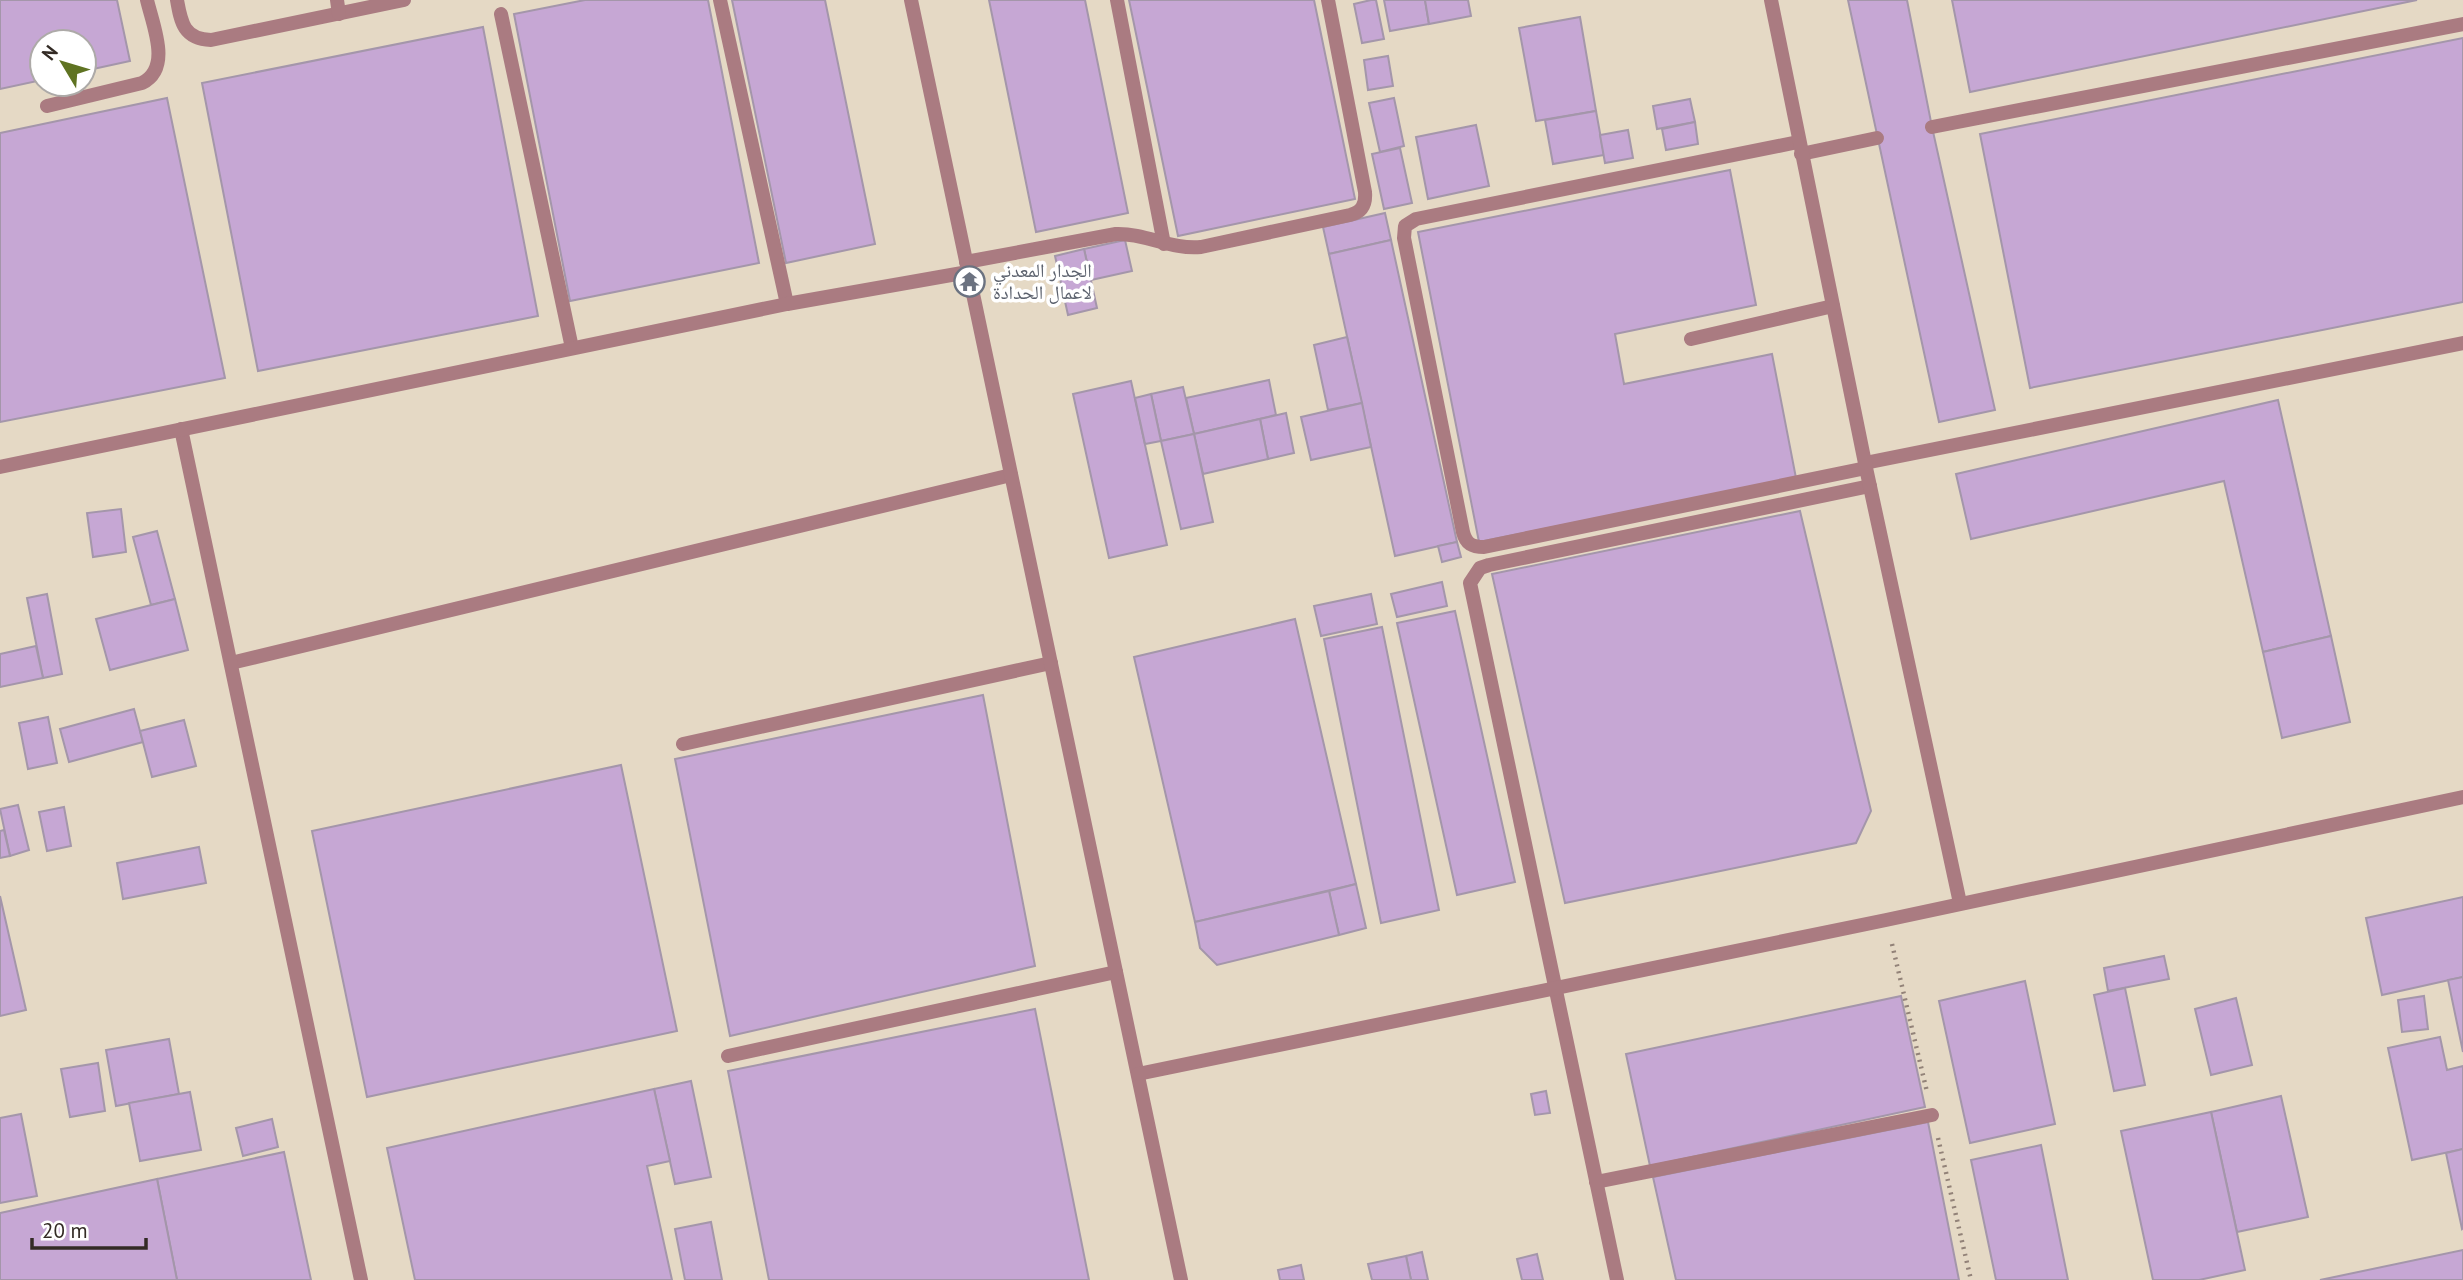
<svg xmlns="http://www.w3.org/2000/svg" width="2463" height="1280" font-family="'PT Sans','Noto Naskh Arabic',sans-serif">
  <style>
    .industrial { fill: #e5d9c5; fill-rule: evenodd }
    .building { fill: #c6a7d4; stroke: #a496aa; stroke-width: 2 }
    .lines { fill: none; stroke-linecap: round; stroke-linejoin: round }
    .path { stroke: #928278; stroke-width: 4.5; stroke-dasharray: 2 5; stroke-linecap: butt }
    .service { stroke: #aa7b81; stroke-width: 14 }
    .minor { stroke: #aa7b81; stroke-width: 14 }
    .labels { text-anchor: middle; stroke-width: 7; stroke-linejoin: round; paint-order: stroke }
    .worship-label { font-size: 19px; fill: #5b616d; stroke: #fff; text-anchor: start }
  </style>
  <rect width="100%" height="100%" fill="#f6dfd0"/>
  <path class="industrial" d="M0 0H2463V1280H0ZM42 42H84V84H42Z"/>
  <g class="building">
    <path d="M0 0H117L130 61 84 71V42H42V80L0 89Z"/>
    <path d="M585 0H708L759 263 570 301 514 14Z"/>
    <path d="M732 0H825L875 244 786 263Z"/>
    <path d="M989 0H1085L1128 213 1036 232Z"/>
    <path d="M1129 0H1314L1355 199 1178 236Z"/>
    <path d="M1371 0H1376L1384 39 1362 43 1354 4Z"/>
    <path d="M1384 0H1425L1429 24 1390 31Z"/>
    <path d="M1425 0H1468L1471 16 1429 24Z"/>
    <path d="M1848 0H1907L1932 127 1995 410 1939 422Z"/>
    <path d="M1952 0H2417L1970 92Z"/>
    <path d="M1580 17 1596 111 1536 121 1519 28Z"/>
    <path d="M483 27 538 316 258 371 202 83Z"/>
    <path d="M2463 38V302L2030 388 1980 134Z"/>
    <path d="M1388 56 1393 86 1368 90 1364 60Z"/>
    <path d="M167 98 225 378 0 422V133Z"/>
    <path d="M1394 98 1404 146 1380 152 1369 103Z"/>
    <path d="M1690 99 1695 122 1657 129 1653 106Z"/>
    <path d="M1596 111 1604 155 1553 164 1545 120Z"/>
    <path d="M1695 122 1698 144 1666 150 1662 129Z"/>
    <path d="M1476 125 1489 186 1428 199 1416 137Z"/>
    <path d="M1628 130 1633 158 1605 163 1600 135Z"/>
    <path d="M1400 148 1412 203 1384 209 1372 154Z"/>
    <path d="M1730 170 1756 305 1615 334 1624 384 1772 354 1796 478 1479 542 1418 232Z"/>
    <path d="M1385 213 1391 240 1329 254 1323 227Z"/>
    <path d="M1125 240 1132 271 1091 280 1084 249Z"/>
    <path d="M1391 240 1457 542 1395 556 1329 254Z"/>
    <path d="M1084 249 1097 308 1068 315 1055 256Z"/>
    <path d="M1347 337 1362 403 1328 410 1314 345Z"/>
    <path d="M1269 380 1276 415 1194 434 1186 398Z"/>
    <path d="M1131 381 1167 545 1109 558 1073 394Z"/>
    <path d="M1183 387 1194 434 1161 441 1151 394Z"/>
    <path d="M1151 394 1161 441 1145 444 1135 398Z"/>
    <path d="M2278 400 2331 636 2263 652 2224 481 1971 539 1956 474Z"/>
    <path d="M1362 403 1371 447 1311 460 1301 417Z"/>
    <path d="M1286 413 1294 453 1268 459 1260 419Z"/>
    <path d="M1260 419 1268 459 1203 474 1194 434Z"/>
    <path d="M1194 434 1213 522 1181 529 1161 441Z"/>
    <path d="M121 509 126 552 93 557 87 513Z"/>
    <path d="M1800 511 1871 811 1856 843 1565 903 1492 574Z"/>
    <path d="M157 531 175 599 151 605 133 537Z"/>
    <path d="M1457 542 1461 557 1442 562 1438 546Z"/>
    <path d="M1442 582 1447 606 1397 617 1391 594Z"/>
    <path d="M47 594 62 674 43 678 27 598Z"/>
    <path d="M1371 594 1377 624 1321 636 1314 606Z"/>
    <path d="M175 599 188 650 110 670 96 619Z"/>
    <path d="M1455 611 1515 882 1457 895 1397 623Z"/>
    <path d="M1295 619 1356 884 1195 922 1134 657Z"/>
    <path d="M1382 627 1439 910 1381 923 1324 639Z"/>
    <path d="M2331 636 2350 722 2282 738 2263 652Z"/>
    <path d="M36 646 43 678 0 687V654Z"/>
    <path d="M983 695 1035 966 730 1036 675 759Z"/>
    <path d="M134 709 143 742 69 762 60 729Z"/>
    <path d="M48 717 57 763 28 769 19 723Z"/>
    <path d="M184 720 196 766 152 777 140 731Z"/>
    <path d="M621 765 677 1031 367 1097 312 831Z"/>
    <path d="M18 805 29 850 10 856 0 809Z"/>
    <path d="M64 807 71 846 47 851 39 812Z"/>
    <path d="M4 830 10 856 0 858V831Z"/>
    <path d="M199 847 206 883 123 899 117 863Z"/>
    <path d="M1356 884 1366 928 1339 935 1329 891Z"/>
    <path d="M1329 891 1339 935 1217 965 1200 948 1195 922Z"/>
    <path d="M0 896 26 1010 0 1016Z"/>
    <path d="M2463 897V977L2382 995 2366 918Z"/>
    <path d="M2164 956 2169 979 2108 991 2104 968Z"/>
    <path d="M2463 977V1052L2448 980Z"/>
    <path d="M2025 981 2055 1124 1970 1143 1939 1001Z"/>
    <path d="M2125 988 2145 1085 2114 1091 2094 995Z"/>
    <path d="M1901 996 1925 1107 1650 1166 1626 1054Z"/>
    <path d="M2424 996 2428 1029 2402 1032 2398 1000Z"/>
    <path d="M2236 998 2252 1065 2211 1075 2195 1009Z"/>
    <path d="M1035 1009 1089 1280H769L728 1071Z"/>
    <path d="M2440 1037 2447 1070 2463 1066V1149L2412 1160 2388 1048Z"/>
    <path d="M169 1039 179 1094 116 1106 106 1050Z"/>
    <path d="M98 1063 105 1111 70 1117 61 1069Z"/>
    <path d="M691 1081 711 1177 675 1184 654 1089Z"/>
    <path d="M654 1089 670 1161 647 1166 672 1280H415L387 1148Z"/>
    <path d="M1546 1091 1550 1113 1535 1115 1531 1094Z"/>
    <path d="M190 1092 201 1150 140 1161 129 1103Z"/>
    <path d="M2281 1096 2308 1217 2237 1232 2211 1112Z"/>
    <path d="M2211 1112 2245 1270 2199 1280H2153L2121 1131Z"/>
    <path d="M21 1114 37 1196 0 1203V1118Z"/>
    <path d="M272 1119 278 1147 243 1156 236 1128Z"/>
    <path d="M1928 1122 1959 1280H1676L1653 1177Z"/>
    <path d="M2041 1145 2068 1280H1996L1971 1160Z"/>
    <path d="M2463 1149V1228L2462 1229 2446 1153Z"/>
    <path d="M284 1152 311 1280H177L157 1179Z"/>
    <path d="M157 1179 177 1280H0V1213Z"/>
    <path d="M711 1222 722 1280H685L675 1229Z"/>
    <path d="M2463 1250V1280H2320Z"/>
    <path d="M1422 1252 1428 1280H1411L1406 1256Z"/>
    <path d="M1537 1254 1543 1280H1522L1517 1259Z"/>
    <path d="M1406 1256 1411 1280H1372L1368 1264Z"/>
    <path d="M1301 1265 1304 1280H1280L1278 1270Z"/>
  </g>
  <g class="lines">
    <g class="path">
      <path d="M1892 944 1927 1092"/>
      <path d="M1938 1138 1971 1280"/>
    </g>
    <g class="service">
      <path d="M177 0C181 23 184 39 211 40L404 0"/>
      <path d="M337 0 339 14"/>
      <path d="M720 0 787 304"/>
      <path d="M1117 0 1164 244"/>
      <path d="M501 14 572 348"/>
      <path d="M47 106 142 83C172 68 153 26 147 0"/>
      <path d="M1932 127 2463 24"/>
      <path d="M1798 142 1416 219 1405 226 1404 238 1463 532C1466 544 1472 547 1484 547L1866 468"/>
      <path d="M1801 154 1877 138"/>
      <path d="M966 262 1116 234C1146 233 1171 250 1201 247L1350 215C1362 212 1366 204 1365 192L1328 0"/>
      <path d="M1691 339 1833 306"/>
      <path d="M1865 463 2463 343"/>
      <path d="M231 663 1011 475"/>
      <path d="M683 744 1051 663"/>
      <path d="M728 1056 1116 972"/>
      <path d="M1596 1182 1932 1115"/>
      <path d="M1617 1280 1470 583 1480 568 1489 565 1870 486"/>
    </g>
    <g class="minor">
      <path d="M911 0 1181 1280"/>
      <path d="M1771 0 1866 468 1960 903"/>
      <path d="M181 429 361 1280"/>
      <path d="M0 467 787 304 968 272"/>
      <path d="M1138 1074 1886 920 2463 797"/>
    </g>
  </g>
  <defs>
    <symbol id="temple-ring" viewBox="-11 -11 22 22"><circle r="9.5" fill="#fff" stroke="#6b7280" stroke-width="1.5"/><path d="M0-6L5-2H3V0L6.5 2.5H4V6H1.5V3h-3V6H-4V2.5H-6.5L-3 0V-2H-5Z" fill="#6b7280"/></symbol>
  </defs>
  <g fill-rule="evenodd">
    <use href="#temple-ring" x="952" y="264" width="35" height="35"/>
  </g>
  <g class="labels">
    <g class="worship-label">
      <text x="993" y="277">الجدار المعدني<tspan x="993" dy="22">لاعمال الحدادة</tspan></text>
    </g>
  </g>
  <g transform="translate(63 63) rotate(308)"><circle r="33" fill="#ffffff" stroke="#adaaa8" stroke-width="2"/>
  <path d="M0-5L12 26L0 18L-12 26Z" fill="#5f7322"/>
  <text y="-10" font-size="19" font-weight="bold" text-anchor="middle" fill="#332b25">N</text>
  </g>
  <path d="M32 1238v10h114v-10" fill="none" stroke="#332b25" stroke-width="3.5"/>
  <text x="42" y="1238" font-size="21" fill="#332b25" stroke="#ffffff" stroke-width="5" paint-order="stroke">20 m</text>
</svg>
